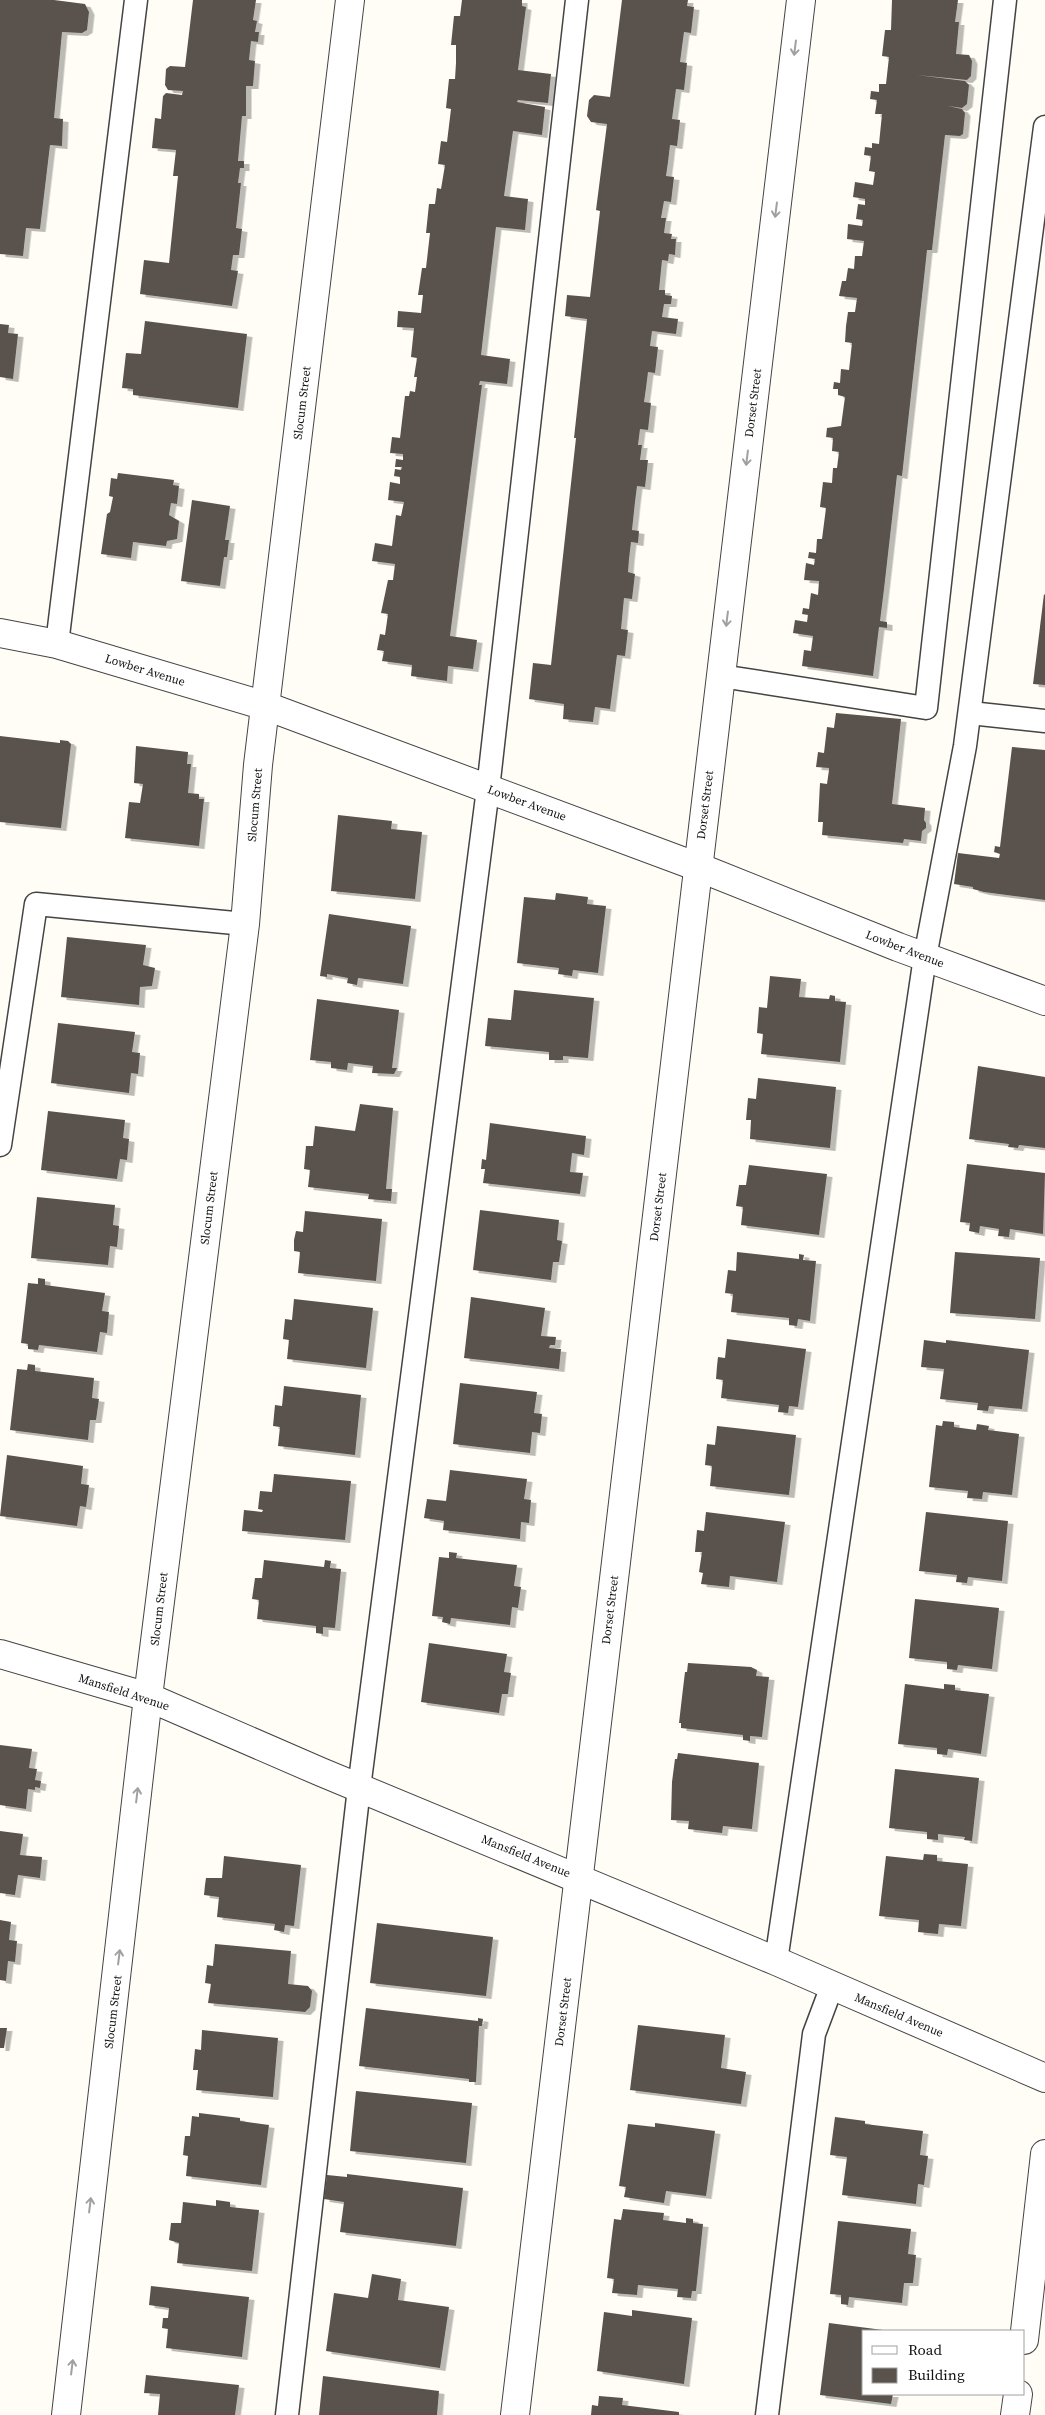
<svg xmlns="http://www.w3.org/2000/svg" width="1045" height="2415" font-family="'Source Serif 4',serif">
  <style>
    .building { fill: #5a524d; filter: url(#shadow) }
    .lines { fill: none; stroke-linecap: round; stroke-linejoin: round }
    .lane-casing { stroke: #444; stroke-width: 25 }
    .street-casing { stroke: #444; stroke-width: 30 }
    .lane { stroke: #fff; stroke-width: 22 }
    .street { stroke: #fff; stroke-width: 28 }
    .oneway { stroke: #a0a0a0 }
    .labels { text-anchor: middle; stroke-width: 5; stroke-linejoin: round; paint-order: stroke }
    .street-label { font-size: 12px; fill: #111; stroke: #fff }
  </style>
  <defs>
    <filter id="shadow"><feDropShadow dx="5.5" dy="3" stdDeviation="0" flood-color="#0004"/></filter>
  </defs>
  <rect width="100%" height="100%" fill="#fffdf5"/>
  <g class="building">
    <path d="M0 0H54L85 4 89 12 87 30 82 33 62 32 54 118 63 119 62 146 50 145 40 229 26 228 23 256 0 254Z"/>
    <path d="M193 0H256L253 20 257 21 255 32H259L258 42 251 41 249 60 255 61 253 86H246V116H242L238 161H244V168H240L238 183H241L236 228 242 229 239 255H233L231 270 238 271 232 306 140 294 144 260 169 263 178 176H173L176 150 152 148 155 118 161 119 163 96 166 93 182 95 183 91 168 90 165 85 166 69 170 66 185 67Z"/>
    <path d="M462 0H522V6L526 7 518 70 551 74 548 103 518 100 517 102 545 107 542 135 513 131 504 196 528 199 525 230 496 227 481 355 510 359 507 384 480 381 479 385H482L450 636 477 640 473 669 448 666 447 681 411 676 412 665 382 661 384 651 377 650 380 634 385 635 388 614 381 613 388 580H393L395 564 372 561 375 543 392 546 396 515 401 516 404 502 388 500 390 482 400 484V477L394 476 395 469 401 470 402 467H395L396 459 403 460V454L390 453 392 437 400 438 405 396H409L410 391 415 392 417 377H414L417 358 411 357 414 328 397 327 398 311 421 313 423 295H418L422 268H426L430 233H426L429 204H435L437 188 441 189 445 165 438 164 441 141 447 142 451 109 446 108 449 79H455L456 63V45H451L454 16H460Z"/>
    <path d="M622 0H688L687 6 694 7 691 33 684 32 680 62 687 63 684 90 676 89 672 119 680 120 677 146 670 145 668 162 666 176 674 177 671 202 664 201 661 218H666L664 233 672 234 671 239H676L675 255 669 254 668 261 662 260 659 290H665V295L672 296 671 304H664L662 317 678 319 676 334 652 331 650 346 658 347 655 373 648 372 646 388 644 402 651 403 648 430 640 429 638 445H642L640 460H648L645 487 637 486 635 502 632 530 639 531 638 543 631 542 629 559 628 572 635 574 632 599 624 598 621 629 628 630 625 656 617 655 610 709 595 707 593 722 563 719 564 704 529 699 533 663 551 665 576 438H574L587 319 565 316 567 295 590 297 600 211 596 210 607 124 591 122 587 116 589 100 594 95 610 97Z"/>
    <path d="M892 0H958L955 22H959L956 54 969 55 972 61 971 76 967 80 917 75 965 81 969 85 967 104 962 108 948 106 962 109 965 113 963 134 960 136 945 135 932 250H927L924 278 902 476 897 475 884 589 880 621 887 622V628L879 627 873 676 802 666 804 650 811 651 813 636 793 633 795 620 807 622 808 615 802 614 803 608 809 609 811 593 818 595 819 581 804 580 806 563 814 565 815 559 808 558 809 552 816 553 817 539H822L826 508 820 507 823 482 832 483 833 468H837L839 452 832 451 833 438 826 437 827 428 841 426 845 397 838 395V389H833L834 382 840 383 841 369 849 370 852 343 845 342 846 326 848 312H855L857 298 839 296 842 281H846L848 268 854 269 855 256H862L864 241 847 239 848 224 862 226 863 220 856 219 858 204 865 205V199L853 197 855 182 873 185 875 172 869 171 871 156 864 155 865 147 872 148V143L879 144 882 114H875L877 100 870 99 871 91 879 92V84H886L889 57 882 56 885 30H891Z"/>
    <path d="M145 321 247 334 238 408 133 395V389L122 388 126 353 141 354Z"/>
    <path d="M0 324 9 325 8 333 18 334 13 379 0 377Z"/>
    <path d="M118 473 174 480 173 485 179 486 177 504 171 503 169 515 179 521 177 539 167 541 166 546 133 542 131 558 101 554 107 514 110 512 113 497 109 496 111 478 117 479Z"/>
    <path d="M192 500 230 506 225 540H229L227 557H224L220 586 181 581Z"/>
    <path d="M1044 594 1045 595V685L1033 684Z"/>
    <path d="M836 713 901 719 892 804 925 808 924 820 926 823V828L922 831 921 841 904 839 903 843 822 835 823 822H818L820 783 827 784 829 770V768L816 767 818 752 824 753 827 727 834 728Z"/>
    <path d="M0 736 60 743V740L68 741 71 744 61 828 0 822Z"/>
    <path d="M136 746 188 752 187 764H191L188 793 199 794V799H204L199 846 125 838 129 802 140 803 143 784 134 783Z"/>
    <path d="M1012 747 1045 750V900L984 892 973 889V887L954 884 958 853 999 858 1000 854 994 852 995 846 1000 847Z"/>
    <path d="M338 815 392 821 391 829 422 832 415 899 331 891Z"/>
    <path d="M556 893 588 897 587 904 606 906 598 973 573 970 572 976 558 974 559 968 517 963 524 897 555 900Z"/>
    <path d="M329 914 411 926 403 984 358 978 357 985 347 983 348 978 327 974V977L320 976Z"/>
    <path d="M67 937 146 945 143 965 155 968 152 986 140 987 139 1005 61 997Z"/>
    <path d="M770 976 801 979 799 997 829 999 830 995 835 996V1001L846 1002 840 1062 761 1054 763 1034 757 1033 759 1007 767 1008Z"/>
    <path d="M514 990 594 998 588 1058 563 1056V1060H549V1052L485 1046 488 1018 511 1020Z"/>
    <path d="M317 999 399 1010 392 1068H397L394 1074 372 1073 373 1066 348 1063 347 1070 331 1068V1062L310 1060Z"/>
    <path d="M58 1023 135 1032 132 1052 140 1053 138 1074 131 1073 129 1093 51 1083Z"/>
    <path d="M978 1066 1045 1077V1148L1019 1145 1018 1148 1008 1147 1009 1144 969 1139Z"/>
    <path d="M758 1078 836 1087 830 1148 750 1139 751 1120H746L748 1098 756 1099Z"/>
    <path d="M360 1104 393 1108 386 1189H392L391 1201 368 1199 369 1194 308 1187 310 1170 304 1169 306 1146H313L315 1126 355 1131Z"/>
    <path d="M48 1111 125 1120 123 1138 129 1139 127 1160 120 1159 117 1179 41 1170Z"/>
    <path d="M490 1123 586 1136 584 1155 572 1153 570 1172 583 1173 580 1194 483 1183 485 1169H481L482 1159 486 1160Z"/>
    <path d="M967 1164 1045 1173 1043 1234 1010 1229 1009 1237 998 1236 999 1229 980 1226 979 1233 969 1231 970 1223 960 1222Z"/>
    <path d="M749 1165 827 1174 819 1235 741 1225 743 1207 736 1206 739 1185H746Z"/>
    <path d="M37 1197 115 1205 113 1225 119 1226 117 1247 110 1246 108 1265 31 1258Z"/>
    <path d="M480 1210 559 1220 557 1240 562 1241 559 1262H553L551 1280 473 1270Z"/>
    <path d="M305 1211 382 1219 376 1281 298 1273 300 1252 294 1251V1240L296 1231 303 1232Z"/>
    <path d="M737 1252 799 1259V1254L804 1255 803 1260 816 1261 810 1321 798 1319 797 1326 789 1325V1318L731 1312 733 1294 725 1293 728 1270 736 1271Z"/>
    <path d="M955 1252 1040 1258 1035 1319 950 1313Z"/>
    <path d="M38 1278 45 1279V1285L105 1293 102 1311 109 1312 107 1333 100 1332 97 1352 39 1345 38 1350 28 1349V1344L21 1343 28 1283 38 1284Z"/>
    <path d="M471 1297 545 1308 541 1336 556 1337 555 1345H550L549 1348 561 1349 559 1369 464 1358Z"/>
    <path d="M294 1299 373 1308 366 1368 287 1359 289 1340 283 1339 285 1319 292 1320Z"/>
    <path d="M727 1339 806 1349 798 1407 789 1406 788 1413 778 1412 779 1405 721 1398 723 1380 716 1379 717 1366 718 1357 725 1358Z"/>
    <path d="M924 1340 946 1343V1340L1029 1350 1022 1409 989 1406 988 1411 977 1410 978 1403 940 1399 944 1369 921 1367Z"/>
    <path d="M28 1364 35 1365V1371L94 1378 92 1398 99 1399 96 1420H90L88 1440 10 1430 17 1369 27 1370Z"/>
    <path d="M460 1383 537 1392 534 1413 542 1414 540 1433 532 1432 530 1453 453 1444Z"/>
    <path d="M284 1386 361 1395 355 1455 278 1446 280 1427 273 1426 275 1405 282 1406Z"/>
    <path d="M943 1421 954 1422V1427L976 1430 977 1424 989 1426 988 1430 1019 1434 1012 1495 983 1492 982 1499 967 1498 968 1491 929 1487 936 1425 942 1426Z"/>
    <path d="M717 1426 796 1435 789 1495 710 1486 712 1466 705 1465 707 1444 715 1445Z"/>
    <path d="M7 1455 83 1466 81 1484 89 1485 86 1507 80 1506 77 1526 0 1516Z"/>
    <path d="M450 1470 527 1479 524 1499 531 1500 529 1523 521 1522 520 1539 443 1530 444 1521 424 1518 427 1499 446 1501Z"/>
    <path d="M274 1474 351 1481 345 1540 242 1531 244 1510 262 1512 263 1510 258 1509 260 1491 272 1492Z"/>
    <path d="M706 1512 785 1522 777 1582 730 1576 729 1587 701 1584 703 1573 699 1572 702 1552H695L697 1530 704 1531Z"/>
    <path d="M926 1512 1008 1521 1002 1581 968 1577 967 1583 956 1582 957 1575 919 1571Z"/>
    <path d="M449 1552 457 1553 456 1558 517 1565 514 1586 521 1587 518 1608 512 1607 510 1625 451 1618 450 1624 442 1622 443 1617 432 1616 439 1557 449 1558Z"/>
    <path d="M264 1560 324 1567 325 1560 331 1561 330 1568 341 1569 335 1628 323 1627V1634L316 1633V1626L257 1619 259 1600 252 1599 255 1578H262Z"/>
    <path d="M915 1599 999 1608 992 1669 958 1665 957 1670 947 1669V1662L909 1658Z"/>
    <path d="M429 1643 507 1654 504 1672 511 1673 509 1685 508 1694H502L499 1713 421 1702Z"/>
    <path d="M688 1663 751 1667 757 1670 756 1676 769 1677 762 1737 750 1736V1741L743 1740V1735L681 1728V1723H679L682 1697 685 1672H687Z"/>
    <path d="M905 1684 944 1689V1684L955 1685V1690L989 1694 981 1754 948 1749 947 1755 937 1754V1748L898 1744Z"/>
    <path d="M0 1745 32 1749 29 1768 37 1769 35 1780 41 1781 40 1788 35 1787V1790L28 1789 26 1809 0 1805Z"/>
    <path d="M678 1753 759 1763 752 1829 723 1826 722 1833 688 1829 689 1821 671 1820 672 1782 675 1759H677Z"/>
    <path d="M895 1769 979 1778 972 1841 964 1840 965 1837 938 1834V1840L927 1839V1832L889 1828Z"/>
    <path d="M0 1831 23 1834 20 1855 42 1857 40 1878 18 1875 15 1895 0 1893Z"/>
    <path d="M924 1854 937 1855V1861L968 1864 961 1926 939 1924 938 1934 918 1932 919 1920 879 1916 886 1856 923 1860Z"/>
    <path d="M224 1856 301 1865 294 1926 285 1925 284 1932 274 1930 275 1924 217 1917 219 1897 204 1895 205 1885 206 1878H222Z"/>
    <path d="M0 1920 11 1922 9 1940 17 1941 15 1962 8 1961 6 1981 0 1980Z"/>
    <path d="M377 1923 493 1937 486 1996 370 1983Z"/>
    <path d="M215 1944 291 1951 288 1984 308 1986 312 1991 310 2007 305 2012 208 2003 211 1984 205 1983 207 1965 213 1966Z"/>
    <path d="M366 2008 478 2021V2018L483 2019 482 2026H479L476 2082H469V2079L359 2066Z"/>
    <path d="M638 2025 725 2035 721 2068 746 2072 741 2104 630 2090Z"/>
    <path d="M0 2028H7L4 2048H0Z"/>
    <path d="M202 2030 278 2038 273 2097 196 2090 198 2070H193L195 2049 201 2050Z"/>
    <path d="M356 2091 472 2103 466 2163 350 2151Z"/>
    <path d="M199 2113 240 2118V2121L269 2125 261 2185 186 2176 188 2156 183 2155 185 2136H190L192 2116 199 2117Z"/>
    <path d="M835 2117 865 2121V2124L923 2131 920 2155 928 2156 924 2185 918 2184 916 2204 842 2195 847 2157 830 2155Z"/>
    <path d="M655 2123 715 2131 706 2196 666 2191 664 2203 624 2197 626 2187 619 2186 628 2124 655 2127Z"/>
    <path d="M347 2174 463 2188 456 2246 340 2232 344 2202 324 2199 327 2175 347 2177Z"/>
    <path d="M216 2200 230 2202V2207L259 2210 252 2271 177 2263 179 2243 169 2240 170 2232 171 2223H181L183 2202 216 2206Z"/>
    <path d="M623 2209 664 2213 663 2220 686 2223V2218L693 2219V2223L703 2224 696 2291H692L691 2298 677 2297 678 2289 638 2285 637 2295 612 2293 614 2279 607 2278 611 2243 614 2219 621 2220Z"/>
    <path d="M838 2221 911 2229 908 2254 916 2255 913 2283H904L902 2303 849 2297 848 2305 841 2304V2295L830 2294Z"/>
    <path d="M372 2274 401 2279 398 2300 449 2307 440 2368 326 2351 334 2293 368 2298Z"/>
    <path d="M151 2286 249 2297 242 2357 166 2348 168 2329 162 2328 163 2318H168L169 2308 149 2305Z"/>
    <path d="M632 2310 692 2318 684 2384 597 2371 604 2312 632 2316Z"/>
    <path d="M829 2323 883 2330 864 2331V2394H893L891 2404 820 2395Z"/>
    <path d="M146 2375 239 2385 235 2415H158L160 2394 144 2393Z"/>
    <path d="M323 2376 439 2391 437 2415H319Z"/>
    <path d="M599 2396 623 2398 622 2405 679 2412V2415H591L592 2405 598 2406Z"/>
  </g>
  <g class="lines">
    <defs>
      <g id="lane">
        <path d="M57 644 136 0"/>
        <path d="M721 676 926 708 1005 0"/>
        <path d="M970 713 1045 721"/>
        <path d="M0 1145 36 904 245 924"/>
        <path d="M776 1961 925 957 965 746 1045 127"/>
        <path d="M287 2415 359 1788 488 789 577 0"/>
        <path d="M767 2415 814 2034 832 1986"/>
      </g>
      <g id="street">
        <path d="M0 633 57 644 266 706 698 867 898 947 1045 1001"/>
        <path d="M0 1654 148 1697 321 1772 776 1961 1045 2078"/>
        <path d="M1024 2340 1045 2154"/>
        <path d="M66 2415 148 1697 245 924 258 765 350 0"/>
        <path d="M515 2415 801 0"/>
        <path d="M1015 2415 1018 2394"/>
      </g>
    </defs>
    <use href="#lane" class="lane-casing"/>
    <use href="#street" class="street-casing"/>
    <use href="#lane" class="lane"/>
    <use href="#street" class="street"/>
  </g>
  <defs><path id="oneway-shaft" d="M-6 0H5M1.5-3L5.5 0L1.5 3" fill="none" stroke-width="1.6" stroke-linecap="round" stroke-linejoin="round" transform="scale(1.25)"/></defs>
  <g class="oneway">
    <use href="#oneway-shaft" transform="translate(795 48) rotate(97)"/>
    <use href="#oneway-shaft" transform="translate(776 210) rotate(97)"/>
    <use href="#oneway-shaft" transform="translate(747 458) rotate(97)"/>
    <use href="#oneway-shaft" transform="translate(727 619) rotate(97)"/>
    <use href="#oneway-shaft" transform="translate(137 1795) rotate(-83)"/>
    <use href="#oneway-shaft" transform="translate(119 1957) rotate(-83)"/>
    <use href="#oneway-shaft" transform="translate(90 2205) rotate(-83)"/>
    <use href="#oneway-shaft" transform="translate(72 2367) rotate(-83)"/>
  </g>
  <g class="labels">
    <g class="street-label">
      <text transform="translate(302 403) rotate(-83)" y="4">Slocum Street</text>
      <text transform="translate(753 403) rotate(-83)" y="4">Dorset Street</text>
      <text transform="translate(145 670) rotate(17)" y="4">Lowber Avenue</text>
      <text transform="translate(527 803) rotate(20)" y="4">Lowber Avenue</text>
      <text transform="translate(255 805) rotate(-85)" y="4">Slocum Street</text>
      <text transform="translate(705 805) rotate(-83)" y="4">Dorset Street</text>
      <text transform="translate(905 949) rotate(21)" y="4">Lowber Avenue</text>
      <text transform="translate(658 1207) rotate(-83)" y="4">Dorset Street</text>
      <text transform="translate(209 1208) rotate(-83)" y="4">Slocum Street</text>
      <text transform="translate(159 1609) rotate(-83)" y="4">Slocum Street</text>
      <text transform="translate(610 1610) rotate(-83)" y="4">Dorset Street</text>
      <text transform="translate(124 1692) rotate(18)" y="4">Mansfield Avenue</text>
      <text transform="translate(526 1856) rotate(22)" y="4">Mansfield Avenue</text>
      <text transform="translate(113 2012) rotate(-83)" y="4">Slocum Street</text>
      <text transform="translate(563 2012) rotate(-83)" y="4">Dorset Street</text>
      <text transform="translate(899 2015) rotate(23)" y="4">Mansfield Avenue</text>
    </g>
  </g>
  <rect x="862" y="2330" width="162" height="65" fill="#ffffff" stroke="#a0a0a0"/>
  <rect x="872" y="2346" width="25" height="8" fill="#ffffff" stroke="#a0a0a0"/>
  <text x="908" y="2355" font-size="15" fill="#111111">Road</text>
  <rect x="872" y="2368" width="25" height="15" fill="#5a524d" stroke="#a0a0a0"/>
  <text x="908" y="2380" font-size="15" fill="#111111">Building</text>
</svg>
